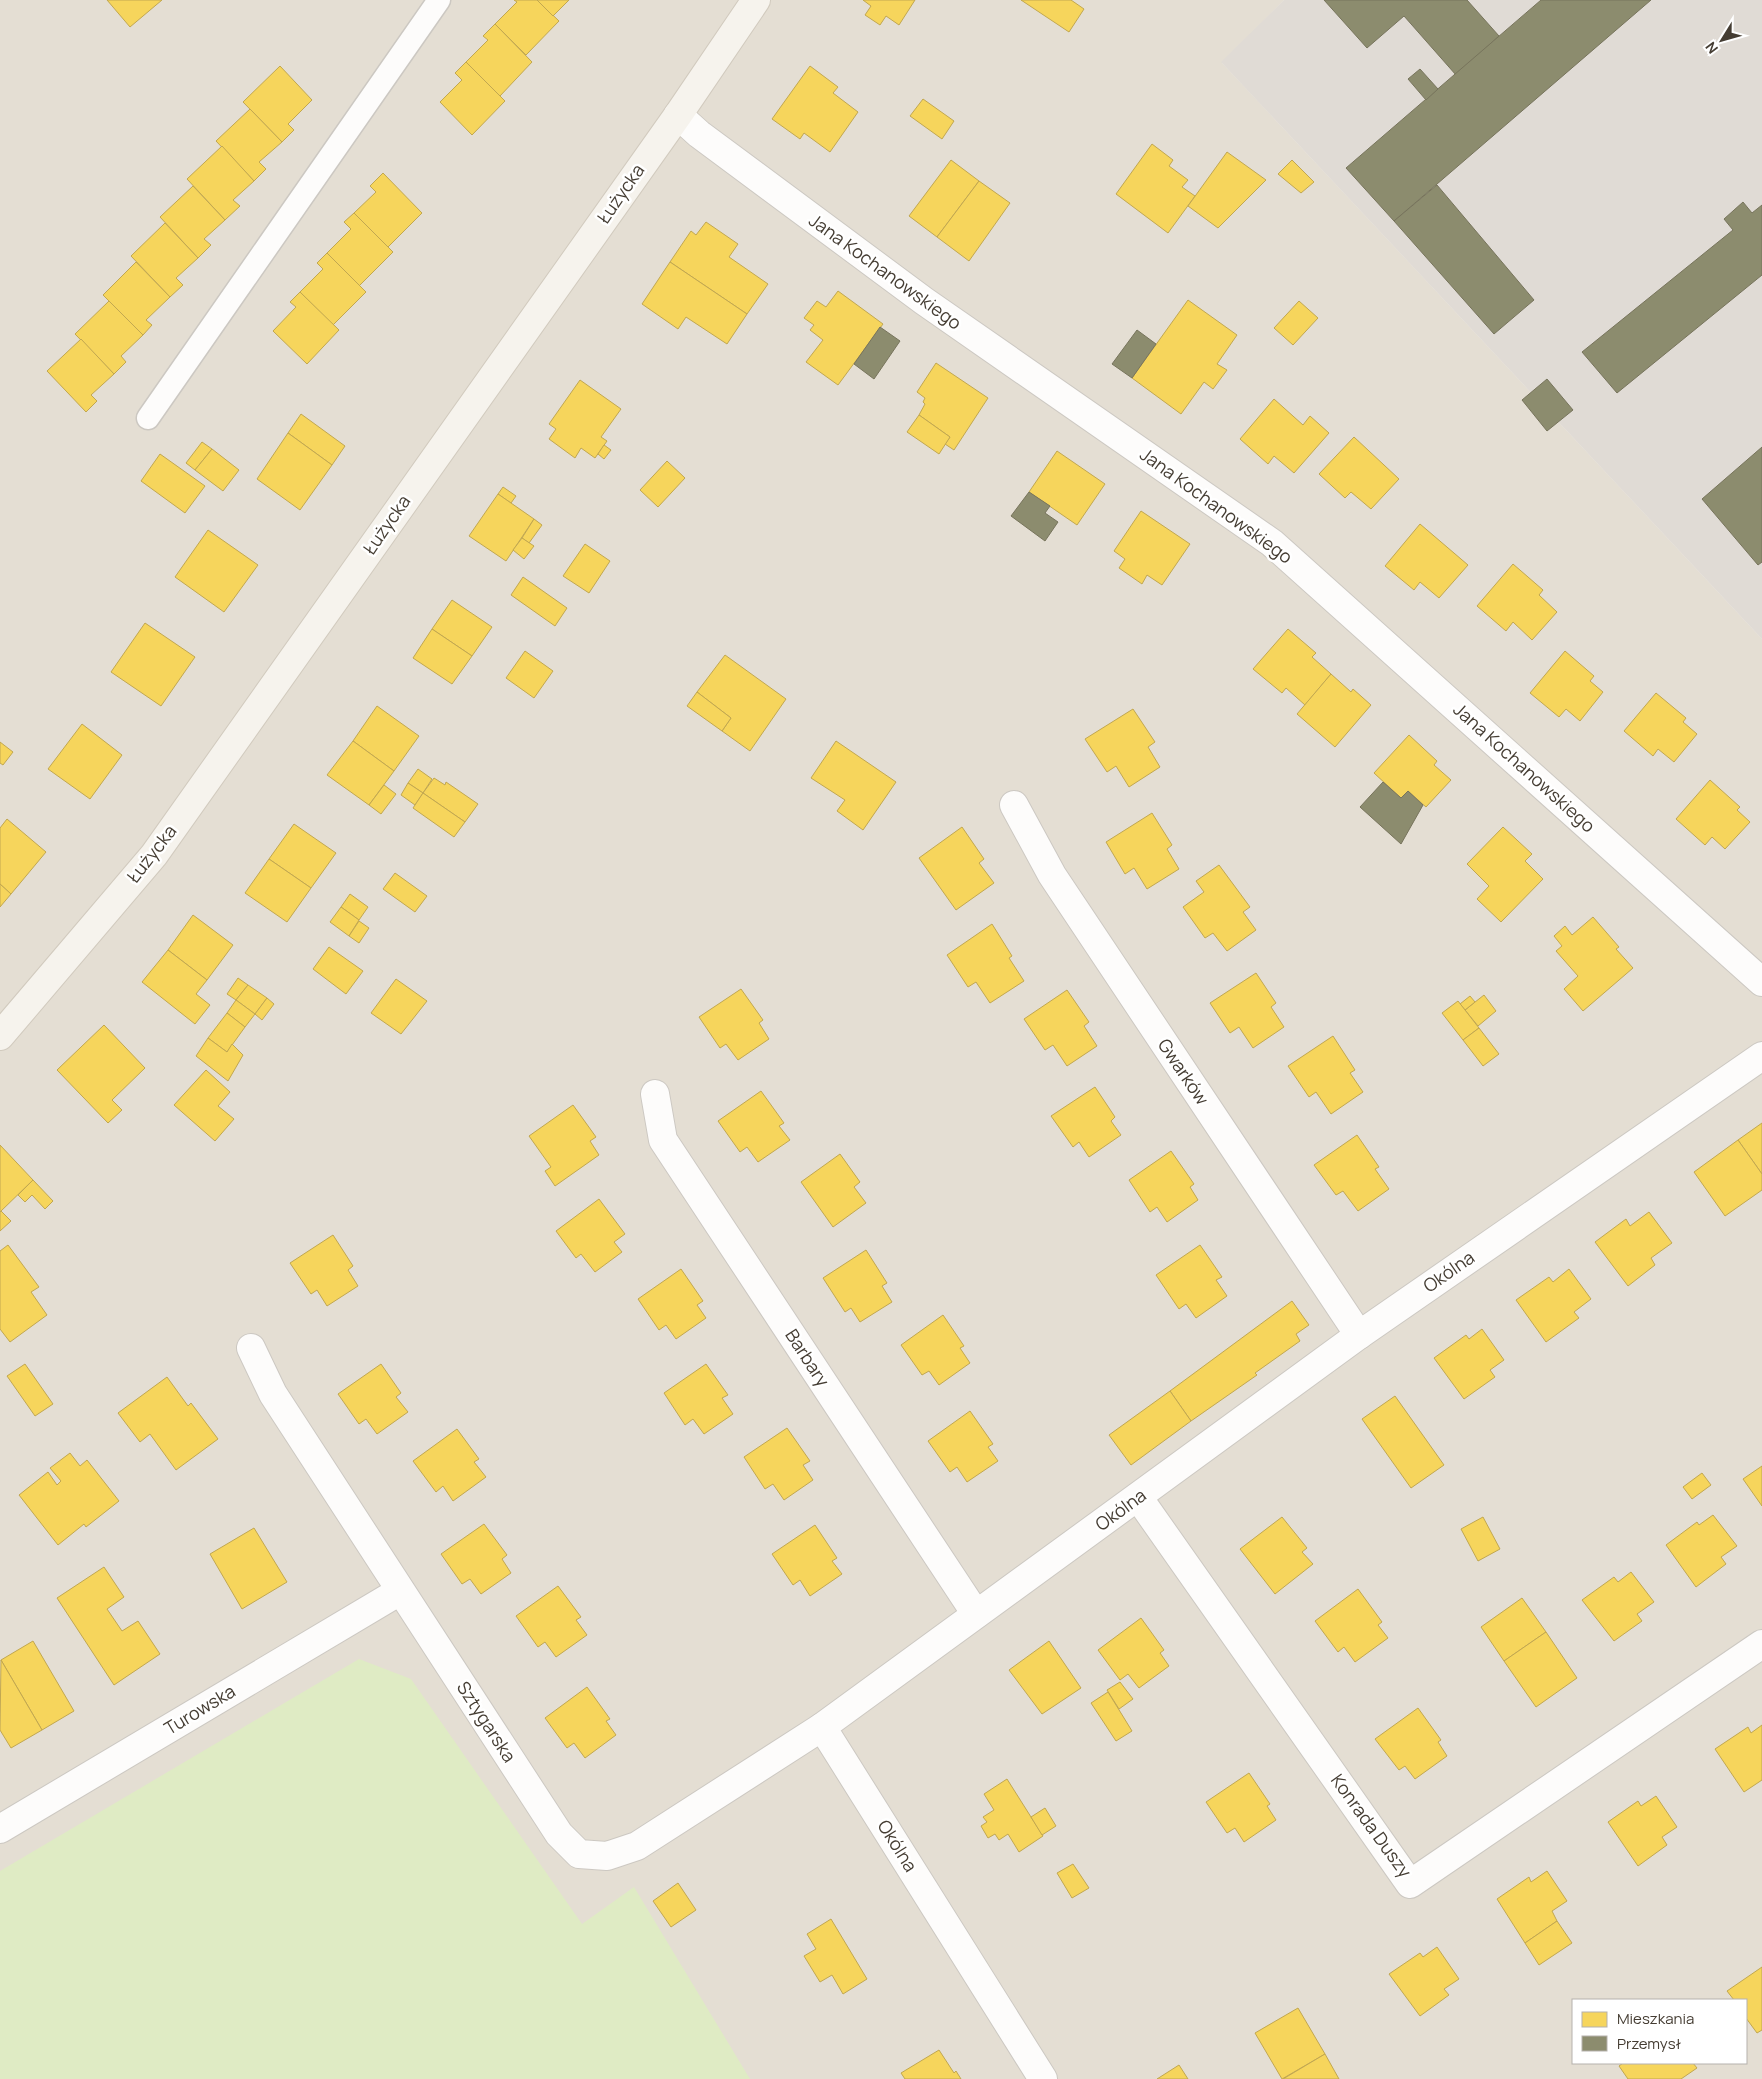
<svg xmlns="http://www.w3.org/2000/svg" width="1762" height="2079" font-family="Manrope,sans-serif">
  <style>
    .residential { fill: #e4ded3; fill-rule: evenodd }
    .industrial { fill: #e0dbd5 }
    .green { fill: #dfebc4 }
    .homes { fill: #f6d55c; stroke: #c1a750 }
    .industry { fill: #8c8c6e; stroke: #77745c }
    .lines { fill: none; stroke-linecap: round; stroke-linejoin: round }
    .lane-casing { stroke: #ccc8c2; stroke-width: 25 }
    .street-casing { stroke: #ccc8c2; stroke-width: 30 }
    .secondary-casing { stroke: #d1cabe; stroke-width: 30 }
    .lane { stroke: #fdfcfb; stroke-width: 22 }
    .street { stroke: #fdfcfb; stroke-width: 28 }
    .secondary { stroke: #f6f3ed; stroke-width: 28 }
    .labels { text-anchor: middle; stroke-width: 5; stroke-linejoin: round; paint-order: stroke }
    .street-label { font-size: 18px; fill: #453d33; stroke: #fff }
  </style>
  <rect width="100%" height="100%" fill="#f0ece6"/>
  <path class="residential" d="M0 0H1284L1222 63 1762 639V2079H0ZM1573 2000H1746V2063H1573Z"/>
  <path class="industrial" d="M1284 0H1762V639L1221 62Z"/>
  <path class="green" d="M359 1659 411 1679 582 1924 634 1887 750 2079H0V1871Z"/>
  <g class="homes">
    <path d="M107 0H162L130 27Z"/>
    <path d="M514 0H537L559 21 526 55 495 24 517 2Z"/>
    <path d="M537 0H569L553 16Z"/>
    <path d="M863 0H915L899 25 886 16 880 25 865 15 871 6Z"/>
    <path d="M1021 0H1071L1084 9 1069 32Z"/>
    <path d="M495 24 532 62 500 96 466 62 488 40 483 36Z"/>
    <path d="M466 62 505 101 472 135 440 102 462 80 455 73Z"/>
    <path d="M280 66 312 100 288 124 294 130 282 142 243 102Z"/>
    <path d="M810 66 838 87 833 93 858 112 830 152 804 133 800 139 772 119Z"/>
    <path d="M923 99 954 121 942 139 910 116Z"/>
    <path d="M250 109 282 142 259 162 266 169 254 181 216 141Z"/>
    <path d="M1152 144 1173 160 1169 166 1188 180 1182 187 1195 196 1168 233 1116 194Z"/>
    <path d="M222 146 254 181 233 200 240 206 225 220 187 179Z"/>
    <path d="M1227 152 1266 180 1218 228 1188 206Z"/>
    <path d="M951 160 979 181 937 237 909 216Z"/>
    <path d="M1292 160 1314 182 1301 193 1278 174Z"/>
    <path d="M383 173 422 213 388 247 354 213 376 192 370 186Z"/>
    <path d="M979 181 1010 203 969 261 937 237Z"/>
    <path d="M193 186 225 220 204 239 211 245 198 258 160 217Z"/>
    <path d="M354 213 393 252 359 286 327 253 351 229 344 222Z"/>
    <path d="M706 222 738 244 729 257 768 284 747 314 670 262 691 231 696 235Z"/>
    <path d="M165 223 198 258 176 278 183 285 170 297 131 256Z"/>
    <path d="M327 253 366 292 333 325 300 292 323 269 317 263Z"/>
    <path d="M136 262 170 297 146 320 152 325 143 335 103 295Z"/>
    <path d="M670 262 747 314 727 344 686 317 678 329 642 304Z"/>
    <path d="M838 291 883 324 838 385 806 362 823 340 810 330 814 325 804 318 817 301 826 307Z"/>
    <path d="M300 292 339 330 307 364 273 331 296 307 290 302Z"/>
    <path d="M1188 300 1237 335 1217 364 1227 370 1213 389 1204 382 1181 414 1132 378Z"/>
    <path d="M109 301 143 335 121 356 126 362 114 374 75 334Z"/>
    <path d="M1299 301 1318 318 1293 345 1274 328Z"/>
    <path d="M81 339 114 374 91 395 97 401 86 412 47 371Z"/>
    <path d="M936 363 988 398 954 450 945 444 950 437 919 415 925 404 923 402 925 398 917 392Z"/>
    <path d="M580 380 621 409 601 437 607 441 595 458 581 448 575 458 549 439 556 429 549 424Z"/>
    <path d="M1274 399 1303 425 1310 416 1329 433 1294 473 1274 456 1268 464 1240 439Z"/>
    <path d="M301 414 345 446 332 465 288 433Z"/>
    <path d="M919 415 950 437 939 454 907 432Z"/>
    <path d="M288 433 332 465 300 510 257 479Z"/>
    <path d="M1354 437 1399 479 1371 509 1351 492 1345 498 1319 474Z"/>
    <path d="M202 442 212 449 195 470 186 463Z"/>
    <path d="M604 445 611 450 604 459 598 454Z"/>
    <path d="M212 449 239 470 223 491 195 470Z"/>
    <path d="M1057 451 1105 484 1077 525 1029 492Z"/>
    <path d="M160 454 205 486 185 513 141 481Z"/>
    <path d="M667 461 685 478 658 507 640 490Z"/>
    <path d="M503 487 516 496 511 503 498 494Z"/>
    <path d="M498 494 534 519 506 561 469 536Z"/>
    <path d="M1141 511 1190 544 1162 585 1147 575 1142 584 1119 568 1125 559 1114 551Z"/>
    <path d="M534 519 542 525 529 543 522 538Z"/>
    <path d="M1420 524 1468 565 1439 598 1420 582 1414 590 1385 566Z"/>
    <path d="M208 530 258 565 224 612 175 577Z"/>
    <path d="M522 538 534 546 524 559 513 550Z"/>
    <path d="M585 544 610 561 589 593 563 576Z"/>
    <path d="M1513 564 1543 590 1539 595 1557 612 1532 640 1513 622 1506 631 1477 606Z"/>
    <path d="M523 577 567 608 555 626 511 595Z"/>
    <path d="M452 600 492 627 472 656 432 629Z"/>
    <path d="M145 623 195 657 161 706 111 672Z"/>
    <path d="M432 629 472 656 452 684 413 658Z"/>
    <path d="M1288 629 1316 653 1312 657 1331 674 1305 705 1286 688 1282 693 1253 669Z"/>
    <path d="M525 651 553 671 534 698 506 678Z"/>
    <path d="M1565 651 1594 676 1590 681 1603 692 1580 721 1566 709 1559 717 1530 693Z"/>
    <path d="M725 655 786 699 750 751 722 731 731 718 697 692Z"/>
    <path d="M1331 674 1351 692 1353 689 1371 705 1335 747 1297 714Z"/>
    <path d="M697 692 731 718 722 731 687 706Z"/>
    <path d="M1656 693 1686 718 1683 722 1697 734 1674 762 1658 749 1653 756 1624 731Z"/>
    <path d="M377 706 419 736 394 771 353 741Z"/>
    <path d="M1133 709 1155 742 1148 747 1160 767 1129 787 1116 766 1107 772 1085 739Z"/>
    <path d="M82 724 122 755 90 799 48 769Z"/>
    <path d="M1409 735 1437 761 1434 765 1451 780 1426 807 1408 791 1401 798 1374 773Z"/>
    <path d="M353 741 394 771 369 805 327 775Z"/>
    <path d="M836 741 896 782 863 830 837 811 845 800 811 778Z"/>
    <path d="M0 742 13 752 3 765 0 763Z"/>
    <path d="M418 769 432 779 423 793 408 783Z"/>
    <path d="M434 778 445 785 446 782 478 804 465 822 423 793Z"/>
    <path d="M1710 780 1740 807 1737 810 1750 822 1725 849 1712 837 1705 845 1676 819Z"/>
    <path d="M408 783 423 793 415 805 401 795Z"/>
    <path d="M384 785 396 794 381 814 369 805Z"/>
    <path d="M423 793 465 822 454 837 413 808Z"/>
    <path d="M1152 813 1172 845 1167 849 1179 869 1147 889 1134 868 1125 874 1106 842Z"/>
    <path d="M7 819 46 852 11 894 0 884V828Z"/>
    <path d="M294 824 336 853 311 888 269 859Z"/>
    <path d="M962 827 984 859 979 863 994 883 956 910 919 858Z"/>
    <path d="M1503 827 1532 854 1525 861 1543 879 1501 922 1477 899 1489 886 1467 864Z"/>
    <path d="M269 859 311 888 287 922 245 893Z"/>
    <path d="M1219 865 1250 907 1243 912 1256 930 1227 951 1213 933 1205 938 1183 907 1204 892 1196 881Z"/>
    <path d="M395 873 427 896 415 912 383 889Z"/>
    <path d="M0 884 11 894 0 907Z"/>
    <path d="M350 894 368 907 359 920 341 907Z"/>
    <path d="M341 907 359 920 349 936 330 922Z"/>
    <path d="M193 915 233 945 207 980 168 950Z"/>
    <path d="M1593 917 1619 947 1616 949 1633 968 1583 1011 1564 989 1578 976 1556 951 1562 946 1554 936 1565 926 1572 935Z"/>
    <path d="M359 921 369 928 359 943 349 936Z"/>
    <path d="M992 924 1012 956 1009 958 1024 981 990 1003 976 982 968 987 947 955Z"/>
    <path d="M329 947 363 971 346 994 313 969Z"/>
    <path d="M168 950 207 980 196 994 210 1005 195 1024 142 982Z"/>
    <path d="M1256 973 1276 1003 1271 1007 1284 1027 1253 1048 1239 1027 1230 1033 1210 1003Z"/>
    <path d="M238 978 248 985 236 1000 227 994Z"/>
    <path d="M396 979 427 1001 401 1034 371 1013Z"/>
    <path d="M248 985 267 998 255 1014 236 1000Z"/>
    <path d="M741 989 763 1020 759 1023 769 1039 738 1060 726 1044 720 1048 699 1017Z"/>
    <path d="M1067 990 1089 1022 1084 1026 1097 1046 1067 1066 1053 1045 1045 1050 1024 1019Z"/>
    <path d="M1484 995 1496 1011 1478 1026 1465 1010Z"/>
    <path d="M1470 996 1475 1002 1465 1010 1460 1004Z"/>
    <path d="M267 998 274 1004 262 1020 255 1014Z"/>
    <path d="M236 1000 255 1014 245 1027 227 1013Z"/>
    <path d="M1458 1001 1479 1028 1463 1040 1442 1013Z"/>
    <path d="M227 1013 245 1027 227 1052 208 1038Z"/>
    <path d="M104 1025 145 1068 112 1100 122 1110 108 1123 57 1070Z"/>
    <path d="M1479 1028 1499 1054 1483 1066 1463 1040Z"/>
    <path d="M1333 1036 1355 1070 1350 1073 1363 1092 1331 1114 1316 1092 1309 1097 1288 1066Z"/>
    <path d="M208 1038 227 1052 232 1044 243 1055 228 1081 196 1056Z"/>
    <path d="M206 1070 230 1092 218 1106 234 1119 215 1141 174 1105Z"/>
    <path d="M1095 1087 1115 1117 1111 1121 1121 1135 1089 1157 1079 1142 1073 1147 1051 1116Z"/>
    <path d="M761 1091 784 1123 779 1126 790 1140 758 1162 747 1147 740 1152 718 1121Z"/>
    <path d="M573 1105 596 1137 590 1141 599 1155 555 1186 545 1171 551 1167 529 1136Z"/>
    <path d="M1762 1123V1174L1738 1140Z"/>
    <path d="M1357 1135 1379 1167 1375 1169 1389 1189 1358 1211 1343 1191 1336 1195 1314 1165Z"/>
    <path d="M1738 1140 1762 1174V1190L1725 1216 1694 1172Z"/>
    <path d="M0 1145 33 1180 0 1212Z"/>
    <path d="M1171 1151 1194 1184 1190 1187 1198 1200 1167 1222 1157 1207 1150 1212 1129 1180Z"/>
    <path d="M840 1154 860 1182 854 1187 866 1203 833 1227 801 1182Z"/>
    <path d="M33 1180 53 1201 45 1209 32 1195 25 1202 18 1195Z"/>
    <path d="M599 1199 625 1234 614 1242 622 1252 595 1272 581 1254 576 1258 556 1231Z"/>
    <path d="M1 1211 11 1221 0 1231V1212Z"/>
    <path d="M1649 1212 1672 1243 1651 1258 1655 1265 1628 1286 1595 1242 1626 1219 1630 1226Z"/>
    <path d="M333 1235 353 1266 348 1270 358 1286 327 1306 317 1290 311 1294 290 1263Z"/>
    <path d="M8 1245 39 1287 31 1292 47 1315 10 1342 0 1329V1251Z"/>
    <path d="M1200 1245 1222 1277 1216 1280 1227 1296 1196 1318 1186 1304 1179 1309 1156 1275Z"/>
    <path d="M866 1250 887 1283 882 1286 892 1302 860 1322 851 1308 845 1312 823 1278Z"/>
    <path d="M681 1269 703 1301 697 1305 706 1318 676 1339 666 1325 659 1330 638 1299Z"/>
    <path d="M1569 1269 1591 1299 1574 1312 1579 1318 1546 1342 1516 1300 1549 1277 1553 1282Z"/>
    <path d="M1292 1301 1309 1325 1296 1334 1300 1341 1255 1373 1257 1375 1191 1421 1170 1391Z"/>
    <path d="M943 1315 964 1346 960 1348 970 1363 939 1385 929 1371 922 1375 901 1345Z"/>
    <path d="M1482 1329 1504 1360 1490 1370 1495 1377 1464 1399 1434 1358 1466 1335 1469 1339Z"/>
    <path d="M25 1364 53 1404 35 1416 7 1376Z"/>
    <path d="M381 1364 401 1393 396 1397 408 1412 377 1434 366 1419 359 1424 338 1394Z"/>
    <path d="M706 1364 728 1395 722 1398 733 1414 704 1434 693 1419 685 1425 664 1393Z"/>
    <path d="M167 1377 188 1406 191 1403 218 1439 176 1470 150 1434 140 1442 118 1413Z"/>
    <path d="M1170 1391 1191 1421 1131 1465 1109 1435Z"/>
    <path d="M1395 1396 1444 1465 1411 1488 1362 1419Z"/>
    <path d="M970 1411 993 1444 988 1447 998 1461 967 1482 957 1467 950 1472 928 1441Z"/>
    <path d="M787 1428 810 1461 803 1465 813 1480 784 1500 773 1484 765 1489 744 1457Z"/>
    <path d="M457 1429 479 1459 474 1462 486 1477 453 1501 443 1486 436 1492 413 1461Z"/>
    <path d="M70 1453 80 1466 87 1460 119 1501 86 1527 84 1524 58 1545 19 1495 48 1472 57 1485 61 1481 50 1468Z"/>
    <path d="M1762 1466V1506L1743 1479Z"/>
    <path d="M1702 1473 1711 1485 1692 1499 1683 1487Z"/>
    <path d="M1713 1515 1737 1546 1721 1557 1726 1564 1696 1587 1666 1545 1697 1522 1699 1525Z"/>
    <path d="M1282 1517 1307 1548 1302 1552 1313 1564 1275 1594 1240 1549Z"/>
    <path d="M1483 1517 1500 1549 1478 1561 1461 1529Z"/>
    <path d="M484 1524 507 1555 502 1559 511 1573 481 1594 470 1579 462 1584 441 1554Z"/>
    <path d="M815 1525 837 1558 832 1561 842 1574 810 1596 800 1580 793 1585 772 1554Z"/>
    <path d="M254 1528 287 1582 242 1609 210 1554Z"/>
    <path d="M104 1567 124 1597 107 1609 122 1631 138 1621 160 1654 114 1685 57 1598Z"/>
    <path d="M1631 1572 1654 1602 1637 1614 1642 1621 1614 1641 1582 1600 1614 1577 1618 1582Z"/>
    <path d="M558 1586 581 1617 576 1620 587 1635 556 1657 545 1642 538 1647 516 1616Z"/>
    <path d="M1358 1589 1382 1622 1378 1625 1388 1638 1355 1662 1344 1647 1338 1652 1315 1621Z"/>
    <path d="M1522 1598 1546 1632 1504 1661 1481 1627Z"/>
    <path d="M1141 1618 1164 1650 1160 1653 1169 1666 1139 1688 1128 1674 1120 1680 1098 1650Z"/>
    <path d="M1546 1632 1577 1678 1536 1707 1504 1661Z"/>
    <path d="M33 1641 74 1711 42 1730 1 1660Z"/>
    <path d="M1049 1641 1081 1688 1042 1714 1009 1670Z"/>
    <path d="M1 1660 42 1730 11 1748 0 1730Z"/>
    <path d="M1120 1682 1133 1699 1119 1709 1107 1690Z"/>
    <path d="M587 1687 610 1719 606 1721 616 1735 585 1758 574 1743 567 1748 545 1718Z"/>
    <path d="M1108 1692 1132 1731 1116 1741 1091 1703Z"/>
    <path d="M1418 1708 1441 1740 1438 1742 1447 1756 1415 1779 1405 1766 1399 1770 1375 1739Z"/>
    <path d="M1762 1725V1780L1744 1792 1715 1749 1748 1727 1751 1733Z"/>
    <path d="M1249 1773 1270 1804 1267 1806 1276 1820 1244 1842 1235 1828 1227 1833 1206 1802Z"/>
    <path d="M1007 1779 1043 1836 1019 1852 1008 1834 999 1840 995 1834 988 1838 981 1826 987 1822 983 1817 994 1810 984 1794Z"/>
    <path d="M1656 1796 1677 1827 1662 1837 1667 1845 1638 1866 1608 1822 1638 1801 1641 1806Z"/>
    <path d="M1045 1808 1056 1826 1042 1835 1031 1817Z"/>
    <path d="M1073 1864 1089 1888 1072 1898 1057 1873Z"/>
    <path d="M1547 1871 1567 1901 1552 1911 1557 1921 1525 1943 1497 1899 1529 1877 1531 1882Z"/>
    <path d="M678 1883 696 1910 671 1927 653 1901Z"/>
    <path d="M831 1919 867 1979 843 1994 832 1975 820 1982 804 1956 816 1949 807 1934Z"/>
    <path d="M1557 1921 1572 1943 1539 1965 1525 1943Z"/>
    <path d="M1437 1947 1459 1979 1444 1989 1449 1995 1420 2016 1389 1974 1420 1953 1423 1957Z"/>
    <path d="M1762 1967V2030L1757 2033 1746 2018V2000H1734L1727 1991Z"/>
    <path d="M1298 2008 1325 2054 1282 2079 1255 2033Z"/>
    <path d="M939 2050 954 2073 956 2071 961 2079H905L901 2073Z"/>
    <path d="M1325 2054 1339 2079H1283Z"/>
    <path d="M1623 2063H1693L1697 2068 1681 2079H1628L1619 2066Z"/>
    <path d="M1179 2065 1188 2079H1157Z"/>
  </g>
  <g class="industry">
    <path d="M1324 0H1467L1499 36 1456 75 1404 16 1367 48Z"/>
    <path d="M1541 0H1651L1394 221 1346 168Z"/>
    <path d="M1420 69 1438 89 1426 100 1408 79Z"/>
    <path d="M1437 185 1534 300 1494 334 1394 221Z"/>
    <path d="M1743 202 1752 213 1762 205V275L1617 393 1582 352 1733 230 1724 219Z"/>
    <path d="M880 327 900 341 874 379 854 364Z"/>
    <path d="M1137 330 1156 344 1132 378 1112 364Z"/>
    <path d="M1547 379 1573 410 1547 431 1522 400Z"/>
    <path d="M1762 447V562L1758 565 1702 499Z"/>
    <path d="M1029 492 1050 506 1045 513 1058 522 1045 541 1011 516Z"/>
    <path d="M1383 782 1401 798 1408 791 1423 805 1401 844 1360 807Z"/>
  </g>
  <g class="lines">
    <defs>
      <path id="lane" d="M148 418 439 0"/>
      <g id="street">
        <path d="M678 115 699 134 924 301 1272 543 1762 982"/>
        <path d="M1014 805 1052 875 1359 1335"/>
        <path d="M655 1094 663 1140 976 1614"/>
        <path d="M251 1348 273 1394 559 1834 579 1854 607 1856 637 1846 822 1727"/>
        <path d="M1138 1497 1410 1884 1762 1644"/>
        <path d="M0 1829 400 1591"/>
        <path d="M1043 2079 822 1727 1359 1335 1762 1056"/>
      </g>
      <path id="secondary" d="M0 1036 154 855 678 115 756 0"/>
    </defs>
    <use href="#lane" class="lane-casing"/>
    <use href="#street" class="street-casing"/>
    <use href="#secondary" class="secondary-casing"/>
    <use href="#lane" class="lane"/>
    <use href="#street" class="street"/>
    <use href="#secondary" class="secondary"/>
  </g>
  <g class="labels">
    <g class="street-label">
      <text transform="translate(621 194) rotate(-55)" y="6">Łużycka</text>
      <text transform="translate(885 272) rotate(36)" y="6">Jana Kochanowskiego</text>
      <text transform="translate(1216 506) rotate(36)" y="6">Jana Kochanowskiego</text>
      <text transform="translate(387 525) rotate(-55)" y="6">Łużycka</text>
      <text transform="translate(1524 768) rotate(42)" y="6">Jana Kochanowskiego</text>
      <text transform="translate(152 854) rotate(-52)" y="6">Łużycka</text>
      <text transform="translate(1183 1072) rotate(56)" y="6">Gwarków</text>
      <text transform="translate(1449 1272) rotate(-35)" y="6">Okólna</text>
      <text transform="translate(807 1358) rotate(57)" y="6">Barbary</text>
      <text transform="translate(1121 1510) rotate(-36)" y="6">Okólna</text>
      <text transform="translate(200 1710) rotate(-31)" y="6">Turowska</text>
      <text transform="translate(486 1722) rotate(57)" y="6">Sztygarska</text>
      <text transform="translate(1371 1826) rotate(54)" y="6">Konrada Duszy</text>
      <text transform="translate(897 1846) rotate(58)" y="6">Okólna</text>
    </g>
  </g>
  <rect x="1572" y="1999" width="175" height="65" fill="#ffffff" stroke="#b5b1ad"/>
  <rect x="1582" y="2012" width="25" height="15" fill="#f6d55c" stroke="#b5b1ad"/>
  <text x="1617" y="2024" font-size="15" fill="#453d33">Mieszkania</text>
  <rect x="1582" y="2036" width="25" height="15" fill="#8c8c6e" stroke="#b5b1ad"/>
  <text x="1617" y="2049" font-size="15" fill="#453d33">Przemysł</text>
  <g transform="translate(1722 40) rotate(233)" stroke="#ffffff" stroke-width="4" paint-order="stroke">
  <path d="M0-4L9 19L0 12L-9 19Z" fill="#453d33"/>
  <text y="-8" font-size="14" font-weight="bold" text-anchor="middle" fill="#453d33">N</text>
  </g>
</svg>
